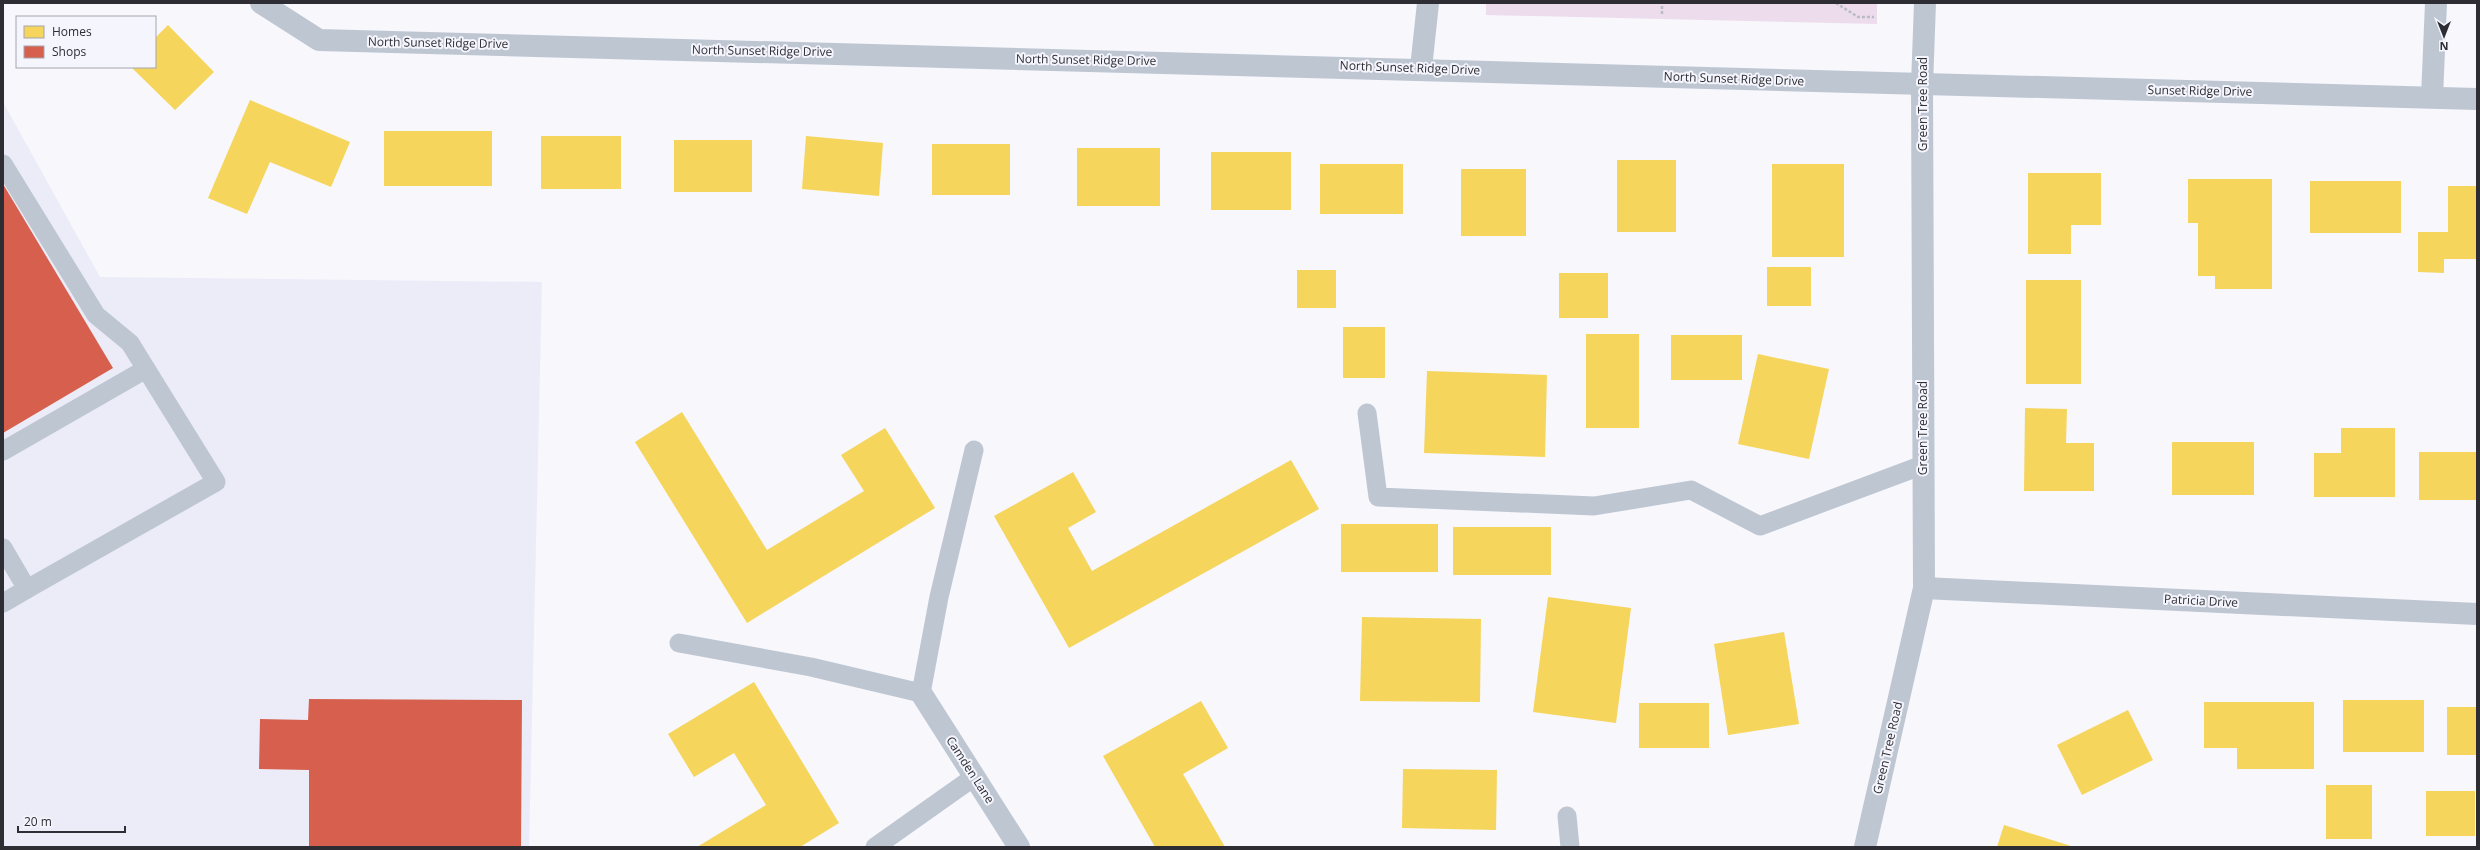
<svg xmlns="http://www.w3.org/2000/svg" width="2480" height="850" font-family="'Open Sans',sans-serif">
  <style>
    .built { fill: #ebecf8 }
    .green { fill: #eddcec }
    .homes { fill: #f6d55c }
    .shops { fill: #d6604d }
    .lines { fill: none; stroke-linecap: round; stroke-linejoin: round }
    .path { stroke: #b8bcc5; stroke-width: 2.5; stroke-dasharray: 3 2; stroke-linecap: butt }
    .service { stroke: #bec6d2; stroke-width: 19 }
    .minor { stroke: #bec6d2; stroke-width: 22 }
    .labels { text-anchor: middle; stroke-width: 4; stroke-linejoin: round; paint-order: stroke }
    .street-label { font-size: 12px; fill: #2d2d33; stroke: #f5f5fe }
  </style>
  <rect width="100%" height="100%" fill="#f7f7fc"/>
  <path class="built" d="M3 102 100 277 542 282 529 847H3Z"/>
  <path class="green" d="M1486 3H1877V24L1486 15Z"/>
  <g class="homes">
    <path d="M168 25 214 72 175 110 131 67H155V38Z"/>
    <path d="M250 100 350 142 331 187 270 162 247 214 208 198Z"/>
    <rect x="384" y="131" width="108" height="55"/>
    <rect x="541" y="136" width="80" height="53"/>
    <path d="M806 136 883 143 879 196 802 189Z"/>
    <rect x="674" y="140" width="78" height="52"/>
    <rect x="932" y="144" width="78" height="51"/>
    <rect x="1077" y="148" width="83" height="58"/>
    <rect x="1211" y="152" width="80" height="58"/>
    <rect x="1617" y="160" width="59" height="72"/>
    <rect x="1320" y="164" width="83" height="50"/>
    <rect x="1772" y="164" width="72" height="93"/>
    <rect x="1461" y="169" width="65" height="67"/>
    <path d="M2028 173H2101V225H2071V254H2028Z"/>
    <path d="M2188 179H2272V289H2215V276H2198V223H2188Z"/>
    <rect x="2310" y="181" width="91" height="52"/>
    <path d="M2448 186H2477V259H2444V273L2418 272V232H2448Z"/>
    <rect x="1767" y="267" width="44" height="39"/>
    <rect x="1297" y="270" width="39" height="38"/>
    <rect x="1559" y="273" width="49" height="45"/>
    <rect x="2026" y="280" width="55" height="104"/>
    <rect x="1343" y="327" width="42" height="51"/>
    <rect x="1586" y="334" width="53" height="94"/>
    <rect x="1671" y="335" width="71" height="45"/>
    <path d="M1758 354 1829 369 1809 459 1738 444Z"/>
    <path d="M1427 371 1547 375 1545 457 1424 453Z"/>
    <path d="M2025 408 2067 409 2066 443H2094V491H2024Z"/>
    <path d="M682 412 767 550 864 491 841 455 885 428 935 508 747 623 635 442Z"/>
    <path d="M2341 428H2395V497H2314V453H2341Z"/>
    <rect x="2172" y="442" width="82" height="53"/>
    <rect x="2419" y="452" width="58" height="48"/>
    <path d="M1291 460 1319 509 1069 648 994 516 1073 472 1096 512 1068 528 1092 571Z"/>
    <rect x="1341" y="524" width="97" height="48"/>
    <rect x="1453" y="527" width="98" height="48"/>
    <path d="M1548 597 1631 608 1616 723 1533 712Z"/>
    <path d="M1362 617 1481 619 1480 702 1360 701Z"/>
    <path d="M1784 632 1799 724 1728 735 1714 644Z"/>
    <path d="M754 682 839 823 800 847H697L766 805 734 753 694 777 668 734Z"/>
    <rect x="2343" y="700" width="81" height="52"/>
    <path d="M1201 701 1228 748 1183 774 1225 847H1155L1103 756Z"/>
    <path d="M2204 702H2314V769H2237V748H2204Z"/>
    <rect x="1639" y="703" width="70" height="45"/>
    <rect x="2447" y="707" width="30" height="48"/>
    <path d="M2128 710 2153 760 2082 795 2057 745Z"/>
    <path d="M1403 769 1497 770 1496 830 1402 828Z"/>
    <rect x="2326" y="785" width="46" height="54"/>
    <rect x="2426" y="791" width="49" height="45"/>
    <path d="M2004 825 2071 846 2070 847H1997Z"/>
  </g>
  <g class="shops">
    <path d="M3 184 113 368 3 433Z"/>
    <path d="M309 699 522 700 521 847H309V770L259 769 260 719 308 720Z"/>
  </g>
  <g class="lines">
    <g class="path">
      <path d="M1836 3 1858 17H1874"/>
      <path d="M1662 14V3"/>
    </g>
    <g class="service">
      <path d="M3 164 96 315 130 343 216 482 27 589"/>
      <path d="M1367 413 1378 497 1594 506 1691 490 1760 526 1923 465"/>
      <path d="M3 451 146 369"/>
      <path d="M3 548 27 589 3 603"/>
      <path d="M679 643 811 667 921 693 939 597 974 450"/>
      <path d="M1567 816 1570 847"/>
      <path d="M875 847 974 777"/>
    </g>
    <g class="minor">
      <path d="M261 3 319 40 2477 99"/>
      <path d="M1421 68 1428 3"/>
      <path d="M2432 97 2436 3"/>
      <path d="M1924 588 2477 614"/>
      <path d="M921 693 1019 847"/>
      <path d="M1865 847 1924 588 1922 85 1925 3"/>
    </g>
  </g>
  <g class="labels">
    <g class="street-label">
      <text transform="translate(438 43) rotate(1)" y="4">North Sunset Ridge Drive</text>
      <text transform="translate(762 51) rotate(1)" y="4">North Sunset Ridge Drive</text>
      <text transform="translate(1086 60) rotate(1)" y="4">North Sunset Ridge Drive</text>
      <text transform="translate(1410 68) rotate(2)" y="4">North Sunset Ridge Drive</text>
      <text transform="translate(1734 79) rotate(2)" y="4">North Sunset Ridge Drive</text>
      <text transform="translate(2200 91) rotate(1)" y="4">Sunset Ridge Drive</text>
      <text transform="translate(1923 104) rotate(-90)" y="4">Green Tree Road</text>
      <text transform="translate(1923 428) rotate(-90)" y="4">Green Tree Road</text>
      <text transform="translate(2201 601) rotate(3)" y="4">Patricia Drive</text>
      <text transform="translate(1888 748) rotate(-77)" y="4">Green Tree Road</text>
      <text transform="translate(970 770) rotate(57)" y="4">Camden Lane</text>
    </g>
  </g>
  <rect width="2480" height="850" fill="none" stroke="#2d2d33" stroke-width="8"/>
  <rect x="16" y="16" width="140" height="52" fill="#f5f5fe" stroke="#a5a5ad"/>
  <rect x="24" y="26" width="20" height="12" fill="#f6d55c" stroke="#a5a5ad"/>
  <text x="52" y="36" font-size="12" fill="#2d2d33">Homes</text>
  <rect x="24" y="46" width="20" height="12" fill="#d6604d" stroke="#a5a5ad"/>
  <text x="52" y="56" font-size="12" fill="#2d2d33">Shops</text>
  <g transform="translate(2444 36) rotate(180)" stroke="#f5f5fe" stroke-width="3" paint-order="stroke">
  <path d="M0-3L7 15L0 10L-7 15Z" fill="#2d2d33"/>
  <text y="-6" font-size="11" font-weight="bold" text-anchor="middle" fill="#2d2d33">N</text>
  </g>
  <path d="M18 826v6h107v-6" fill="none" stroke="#2d2d33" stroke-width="2"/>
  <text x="24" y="826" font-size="12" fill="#2d2d33" stroke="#f5f5fe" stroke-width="3" paint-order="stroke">20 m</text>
</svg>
